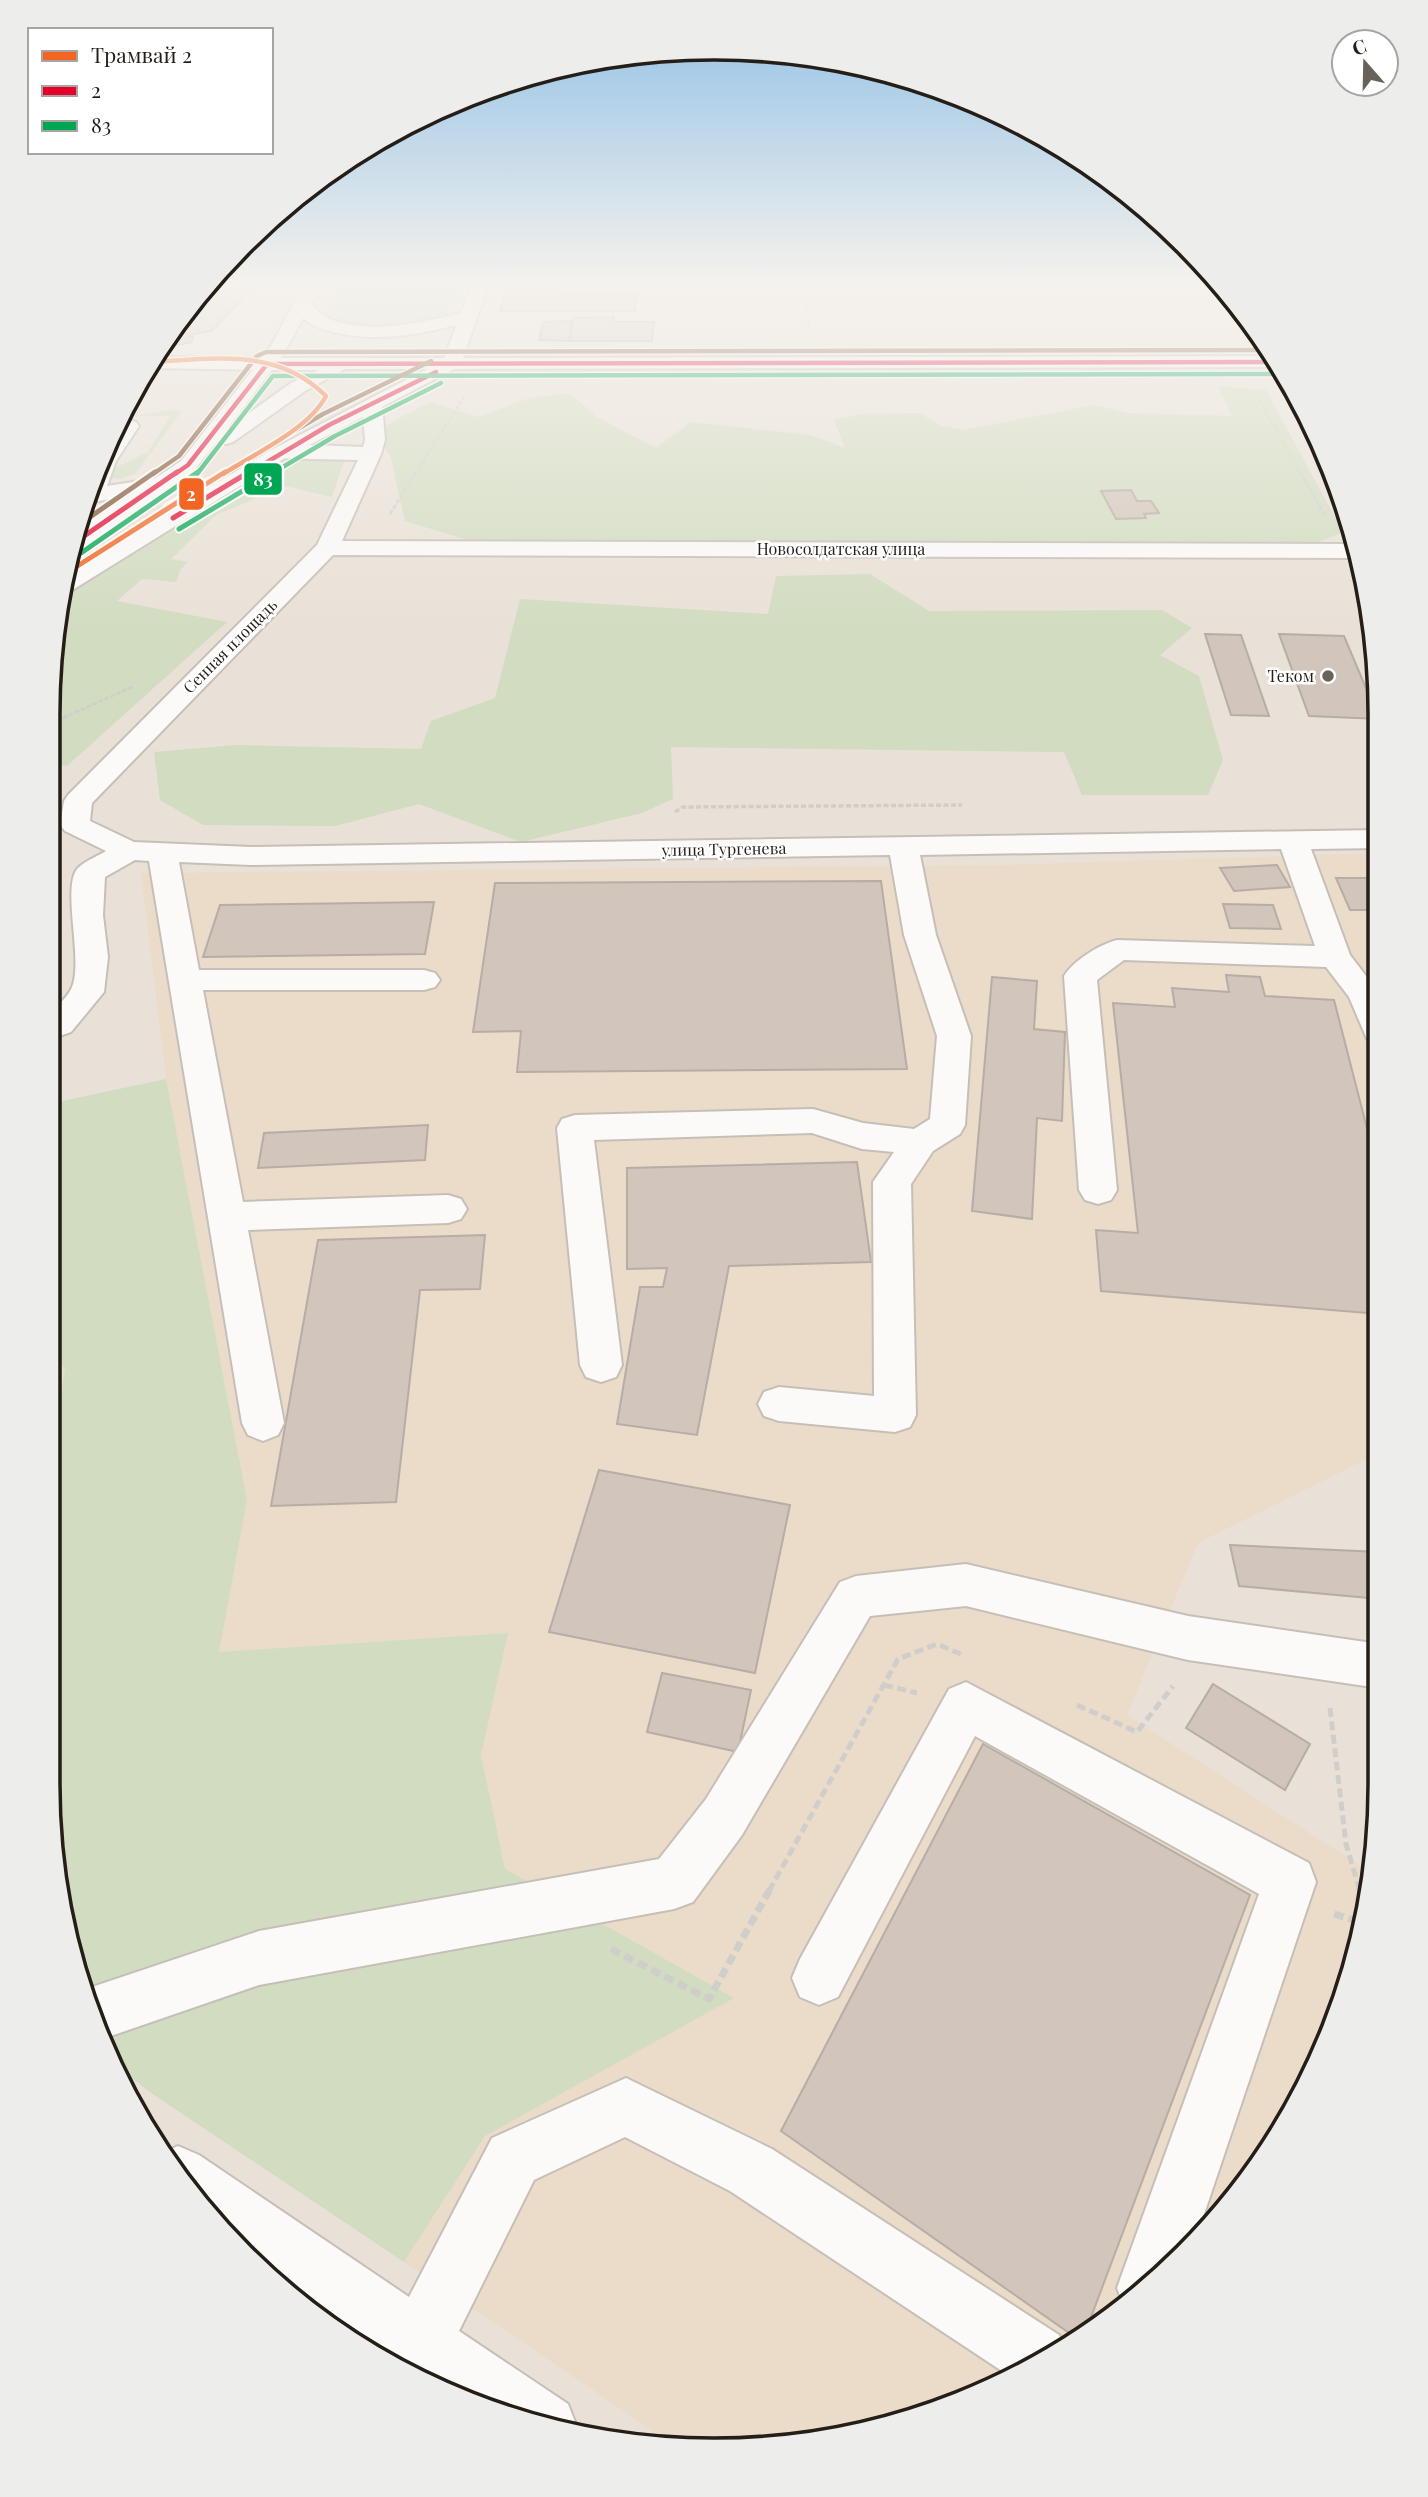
<svg xmlns="http://www.w3.org/2000/svg" width="1428" height="2497" font-family="'Playfair Display',serif">
  <style>
    .built { fill: #eadcc9 }
    .green { fill: #d1dcc0 }
    .building { fill: #d2c5bb; stroke: #b5ada6; stroke-width: 2 }
    .lines { fill: none; stroke-linecap: round; stroke-linejoin: round }
    .minor-casing { stroke: #c6bfb7; stroke-width: 4 }
    .major-casing { stroke: #c6bfb7; stroke-width: 4 }
    .path-far4 { stroke: #d0cecb; stroke-width: 2; stroke-dasharray: 3.5 2; stroke-linecap: butt }
    .path-far3 { stroke: #d0cecb; stroke-width: 2.5; stroke-dasharray: 4.5 2; stroke-linecap: butt }
    .path-far2 { stroke: #d0cecb; stroke-width: 3.5; stroke-dasharray: 5 2.5; stroke-linecap: butt }
    .path-far1 { stroke: #d0cecb; stroke-width: 5; stroke-dasharray: 9 4.5; stroke-linecap: butt }
    .path { stroke: #d0cecb; stroke-width: 7; stroke-dasharray: 10 5; stroke-linecap: butt }
    .minor { fill: #fcfaf9; fill-rule: evenodd }
    .major { fill: #fcfaf9; fill-rule: evenodd }
    .bus-1-far1-casing { stroke: #fff; stroke-width: 7 }
    .bus-1-casing { stroke: #fff; stroke-width: 9 }
    .bus-2-far1-casing { stroke: #fff; stroke-width: 7 }
    .bus-2-casing { stroke: #fff; stroke-width: 9 }
    .bus-3-far1-casing { stroke: #fff; stroke-width: 7 }
    .bus-3-casing { stroke: #fff; stroke-width: 9 }
    .bus-1-far1 { stroke: #e4002b; stroke-width: 4.5 }
    .bus-1 { stroke: #e4002b; stroke-width: 5 }
    .bus-2-far1 { stroke: #00a651; stroke-width: 4.5 }
    .bus-2 { stroke: #00a651; stroke-width: 5 }
    .bus-3-far1 { stroke: #7a4b2a; stroke-width: 4.5 }
    .bus-3 { stroke: #7a4b2a; stroke-width: 5 }
    .tram-1-far1-casing { stroke: #fff; stroke-width: 7 }
    .tram-1-casing { stroke: #fff; stroke-width: 9 }
    .tram-1-far1 { stroke: #f26522; stroke-width: 4.5 }
    .tram-1 { stroke: #f26522; stroke-width: 5 }
    .poi-dot { fill: #69625a; stroke: #fff; stroke-width: 2.5 }
    .labels { text-anchor: middle; stroke-width: 5; stroke-linejoin: round; paint-order: stroke }
    .far-street-label { font-size: 16px; fill: #241e17; stroke: #fff }
    .far-poi-label { font-size: 16px; fill: #241e17; stroke: #fff; text-anchor: end }
    .rim { fill: none; stroke: #241e17; stroke-width: 3.5 }
    .line-badge { stroke: #fff; stroke-width: 2.5 }
    .badge-label { font-size: 19px; text-anchor: middle; font-weight: bold; fill: #fff }
  </style>
  <rect width="100%" height="100%" fill="#e9e1d7"/>
  <g class="built">
    <path d="M1379 853V1453L1198 1543 1127 1715 1370 1872 1348 1987 1336 2017 1269 2153 1153 2285 969 2399 757 2448 665 2439 404 2262 485 2136 733 1998 505 1869 481 1755 508 1633 219 1652 247 1500 166 1079 141 873 1003 865Z"/>
    <path d="M48 1348 65 1369 48 1485Z"/>
  </g>
  <g class="green">
    <path d="M344 280H465L450 315C414 329 363 329 327 318L324 307Z"/>
    <path d="M1218 386 1266 390 1343 532 1311 545 475 542 405 521 391 458 375 431 430 402 479 417 529 398 569 393 597 417 656 448 691 422 810 435 845 448 834 420 860 414 919 413 941 426 964 430 1094 405 1128 413 1232 416Z"/>
    <path d="M170 410 181 412 135 474 119 479 107 478 115 468 148 452 170 416H137Z"/>
    <path d="M305 449 346 455 332 497 285 486 216 515 171 559 188 562 180 570 176 582 142 579 117 601 227 622 67 766 49 764V670L63 597Z"/>
    <path d="M870 574 929 611 1162 610 1192 628 1160 655 1199 676 1223 760 1208 795H1082L1064 752 671 747 673 799 642 813 521 842 419 804 335 826 203 825 160 800 154 752 236 745 421 749 431 721 495 698 520 599 768 614 776 576Z"/>
    <path d="M166 1079 247 1500 219 1652 508 1633 481 1755 505 1869 734 1998 485 2136 404 2262 154 2095 121 2070 83 1997 47 1783 48 1485 65 1369 48 1348V1104Z"/>
  </g>
  <g class="building">
    <path d="M212 280 259 281 212 331 187 335 193 337 192 342 178 345 167 343 161 351H156Z"/>
    <path d="M509 280H562L559 293H636L635 311H500Z"/>
    <path d="M614 317 613 322H654L652 341H569L573 318Z"/>
    <path d="M572 321 569 341 539 340 543 322Z"/>
    <path d="M1131 490 1137 501H1151L1159 513 1144 514 1146 518 1116 519 1101 491Z"/>
    <path d="M1205 634 1241 635 1269 716 1231 715Z"/>
    <path d="M1279 634 1344 636 1379 719 1309 716Z"/>
    <path d="M1277 865 1290 887 1234 891 1220 868Z"/>
    <path d="M1336 878H1379V910H1350Z"/>
    <path d="M881 881 907 1069 517 1072 521 1031 473 1032 495 883Z"/>
    <path d="M434 902 425 954 203 957 220 905Z"/>
    <path d="M1223 904 1273 905 1281 929 1230 928Z"/>
    <path d="M1226 975 1260 977 1265 996 1334 1000 1379 1175V1314L1101 1291 1096 1230 1138 1233 1113 1003 1175 1007 1172 988 1229 992Z"/>
    <path d="M992 977 1037 981 1034 1029 1065 1032 1062 1121 1037 1118 1032 1219 972 1211Z"/>
    <path d="M428 1125 425 1160 258 1168 264 1133Z"/>
    <path d="M857 1162 871 1262 729 1266 697 1435 617 1424 640 1287H663L667 1268 627 1269V1168Z"/>
    <path d="M485 1235 480 1289 420 1290 396 1502 271 1506 318 1240Z"/>
    <path d="M599 1470 790 1505 755 1673 549 1632Z"/>
    <path d="M1230 1545 1379 1552V1599L1239 1586Z"/>
    <path d="M662 1673 751 1690 738 1752 647 1732Z"/>
    <path d="M1213 1684 1310 1744 1285 1790 1186 1728Z"/>
    <path d="M983 1744 1250 1895 1088 2325 1072 2335 781 2131Z"/>
  </g>
  <g class="lines">
    <defs>
      <g id="minor">
        <path d="M301 298C313 301 318 315 332 320 376 335 424 322 468 311L477 316C470 324 457 325 448 327 405 338 356 343 315 326 305 322 298 312 292 303Z"/>
        <path d="M153 357 267 358 276 364 267 370 148 368Z"/>
        <path d="M372 398 382 404 385 440 381 454 342 541 1354 544 1357 558 333 555 92 803 90 821 134 842 251 847 1379 830V848L1311 849 1350 955 1379 993V1042L1367 1039 1349 997 1326 967 1124 960 1097 980 1117 1190 1111 1200 1098 1204 1085 1200 1079 1190 1064 976C1074 960 1099 945 1117 940L1315 946 1281 849 920 855 936 935 971 1036 965 1125 960 1134 933 1151 911 1184 916 1415 910 1427 895 1432 779 1421 764 1416 758 1404 764 1392 779 1387 874 1396 873 1182 894 1152 862 1149 812 1133 594 1140 622 1365 616 1377 601 1382 586 1377 580 1365 557 1128 562 1119 575 1115 813 1109 863 1123 914 1129 930 1119 937 1036 904 935 890 855 251 865 179 862 199 970H424L435 973 440 980 435 987 424 990H203L243 1202 448 1195 461 1199 467 1209 461 1219 448 1223 248 1230 284 1423 278 1435 263 1441 248 1435 242 1423 149 861 135 860 105 877 103 915 108 957 104 992 71 1032 48 1040V1015C55 1007 65 1000 70 991 86 967 60 887 78 868 85 861 98 856 106 851L65 831 60 825 64 801 68 795 317 545 358 460 271 458 268 454 271 450 312 445 363 447 365 440 362 404Z"/>
        <path d="M129 420 136 422 139 426 116 461 107 486 165 477 173 478 176 483 173 488 82 504 119 426 122 422Z"/>
        <path d="M966 1564 1188 1616 1379 1644V1688L1188 1660 966 1606 870 1616 742 1835 693 1902 674 1909 259 1985 105 2038 83 1997 82 1991 92 1987 259 1931 659 1859 706 1799 840 1582 856 1576Z"/>
        <path d="M966 1682 1309 1863 1316 1882 1197 2235 1153 2285 1123 2303 1117 2288 1259 1894 975 1736 838 1997 819 2005 800 1997 792 1978 800 1959 949 1689Z"/>
        <path d="M626 2078 772 2149 1059 2335 1062 2341 1008 2375 730 2191 625 2137 534 2180 459 2331 568 2404 577 2427 576 2430 541 2427 390 2358 298 2294 185 2189 165 2152 178 2146 199 2155 409 2297 492 2138Z"/>
      </g>
      <path id="major" d="M313 280H331L316 295 281 358H444L474 280H490L463 358 1273 356 1281 367 454 369 285 458 74 589 65 591 68 573 271 450 427 369H345L305 391 233 442 226 444 218 441 195 469 82 548 73 550 76 531 181 461 271 346 300 292ZM272 370H319L291 383 228 428Z"/>
    </defs>
    <use href="#minor" class="minor-casing"/>
    <use href="#major" class="major-casing"/>
    <g class="path-far4">
      <path d="M365 290 420 291"/>
      <path d="M435 293 436 280"/>
      <path d="M354 297 384 280"/>
      <path d="M809 330 806 298 872 297 893 292 1220 288"/>
      <path d="M1257 396 1301 474"/>
      <path d="M415 474 464 397"/>
    </g>
    <g class="path-far3">
      <path d="M1300 472 1325 516"/>
      <path d="M390 514 416 472"/>
      <path d="M63 718 134 686"/>
    </g>
    <g class="path-far2">
      <path d="M49 724 67 716"/>
      <path d="M675 812 683 807 962 805"/>
    </g>
    <g class="path-far1">
      <path d="M884 1685 917 1693"/>
      <path d="M1077 1705 1137 1732 1173 1686"/>
      <path d="M1330 1708 1346 1844 1360 1891"/>
      <path d="M769 1891 898 1659 937 1644 963 1655"/>
    </g>
    <g class="path">
      <path d="M1360 1889 1364 1903"/>
      <path d="M1334 1914 1360 1922"/>
      <path d="M611 1949 709 1999 770 1889"/>
    </g>
    <use href="#minor" class="minor"/>
    <use href="#major" class="major"/>
    <defs>
      <g id="bus-1-far1">
        <path d="M175 474 188 465 267 364 1277 362"/>
        <path d="M247 474 329 425 436 372"/>
      </g>
      <g id="bus-1">
        <path d="M173 518 249 472"/>
        <path d="M74 543 177 472"/>
      </g>
      <g id="bus-2-far1">
        <path d="M197 474 273 376 1277 374"/>
        <path d="M271 474 335 436 441 383"/>
      </g>
      <g id="bus-2">
        <path d="M179 529 274 472"/>
        <path d="M81 553 198 472"/>
      </g>
      <g id="bus-3-far1">
        <path d="M153 474 179 456 257 356 266 352 1268 350"/>
        <path d="M222 474 323 414 431 361"/>
      </g>
      <g id="bus-3">
        <path d="M167 507 225 472"/>
        <path d="M77 526 155 472"/>
      </g>
    </defs>
    <use href="#bus-1-far1" class="bus-1-far1-casing"/>
    <use href="#bus-1" class="bus-1-casing"/>
    <use href="#bus-2-far1" class="bus-2-far1-casing"/>
    <use href="#bus-2" class="bus-2-casing"/>
    <use href="#bus-3-far1" class="bus-3-far1-casing"/>
    <use href="#bus-3" class="bus-3-casing"/>
    <use href="#bus-1-far1" class="bus-1-far1"/>
    <use href="#bus-1" class="bus-1"/>
    <use href="#bus-2-far1" class="bus-2-far1"/>
    <use href="#bus-2" class="bus-2"/>
    <use href="#bus-3-far1" class="bus-3-far1"/>
    <use href="#bus-3" class="bus-3"/>
    <defs>
      <path id="tram-1-far1" d="M150 362C214 359 277 347 326 396 309 429 254 454 223 474"/>
      <path id="tram-1" d="M68 572 225 472"/>
    </defs>
    <use href="#tram-1-far1" class="tram-1-far1-casing"/>
    <use href="#tram-1" class="tram-1-casing"/>
    <use href="#tram-1-far1" class="tram-1-far1"/>
    <use href="#tram-1" class="tram-1"/>
  </g>
  <linearGradient id="sky" x2="0" y2="1"><stop stop-color="#90c0e6"/><stop offset="0.45" stop-color="#f5f2ed"/><stop offset="1" stop-color="#f5f2ed" stop-opacity="0"/></linearGradient>
  <rect width="1428" height="629" fill="url(#sky)"/>
  <circle class="poi-dot" cx="1328" cy="676" r="7"/>
  <g class="labels">
    <g class="far-street-label">
      <text x="841" y="555">Новосолдатская улица</text>
      <text transform="translate(230 646) rotate(-45)" y="6">Сенная площадь</text>
      <text transform="translate(724 849) rotate(-1)" y="6">улица Тургенева</text>
    </g>
    <g class="far-poi-label">
      <text x="1314" y="682">Теком</text>
    </g>
  </g>
  <path d="M0 0H1428V2497H0ZM714 60H714A654 654 0 0 1 1368 714V1784A654 654 0 0 1 714 2438H714A654 654 0 0 1 60 1784V714A654 654 0 0 1 714 60Z" fill="#ededec" fill-rule="evenodd"/>
  <path class="rim" d="M714 60H714A654 654 0 0 1 1368 714V1784A654 654 0 0 1 714 2438H714A654 654 0 0 1 60 1784V714A654 654 0 0 1 714 60Z"/>
  <g class="line-badge">
    <rect x="243" y="462" width="40" height="34" rx="7" fill="#00a651"/>
    <rect x="178" y="477" width="27" height="34" rx="7" fill="#f26522"/>
  </g>
  <g class="badge-label">
    <text x="263" y="486">83</text>
    <text x="191" y="501">2</text>
  </g>
  <rect x="28" y="28" width="245" height="126" fill="#ffffff" stroke="#a7a5a2" stroke-width="2"/>
  <rect x="42" y="51" width="35" height="10" fill="#f26522" stroke="#a7a5a2" stroke-width="2"/>
  <text x="91" y="63" font-size="21" fill="#241e17">Трамвай 2</text>
  <rect x="42" y="86" width="35" height="10" fill="#e4002b" stroke="#a7a5a2" stroke-width="2"/>
  <text x="91" y="98" font-size="21" fill="#241e17">2</text>
  <rect x="42" y="121" width="35" height="10" fill="#00a651" stroke="#a7a5a2" stroke-width="2"/>
  <text x="91" y="133" font-size="21" fill="#241e17">83</text>
  <g transform="translate(1365 63) rotate(340)"><circle r="33" fill="#ffffff" stroke="#a7a5a2" stroke-width="2"/>
  <path d="M0-5L12 26L0 18L-12 26Z" fill="#69625a"/>
  <text y="-10" font-size="19" font-weight="bold" text-anchor="middle" fill="#241e17">С</text>
  </g>
</svg>
